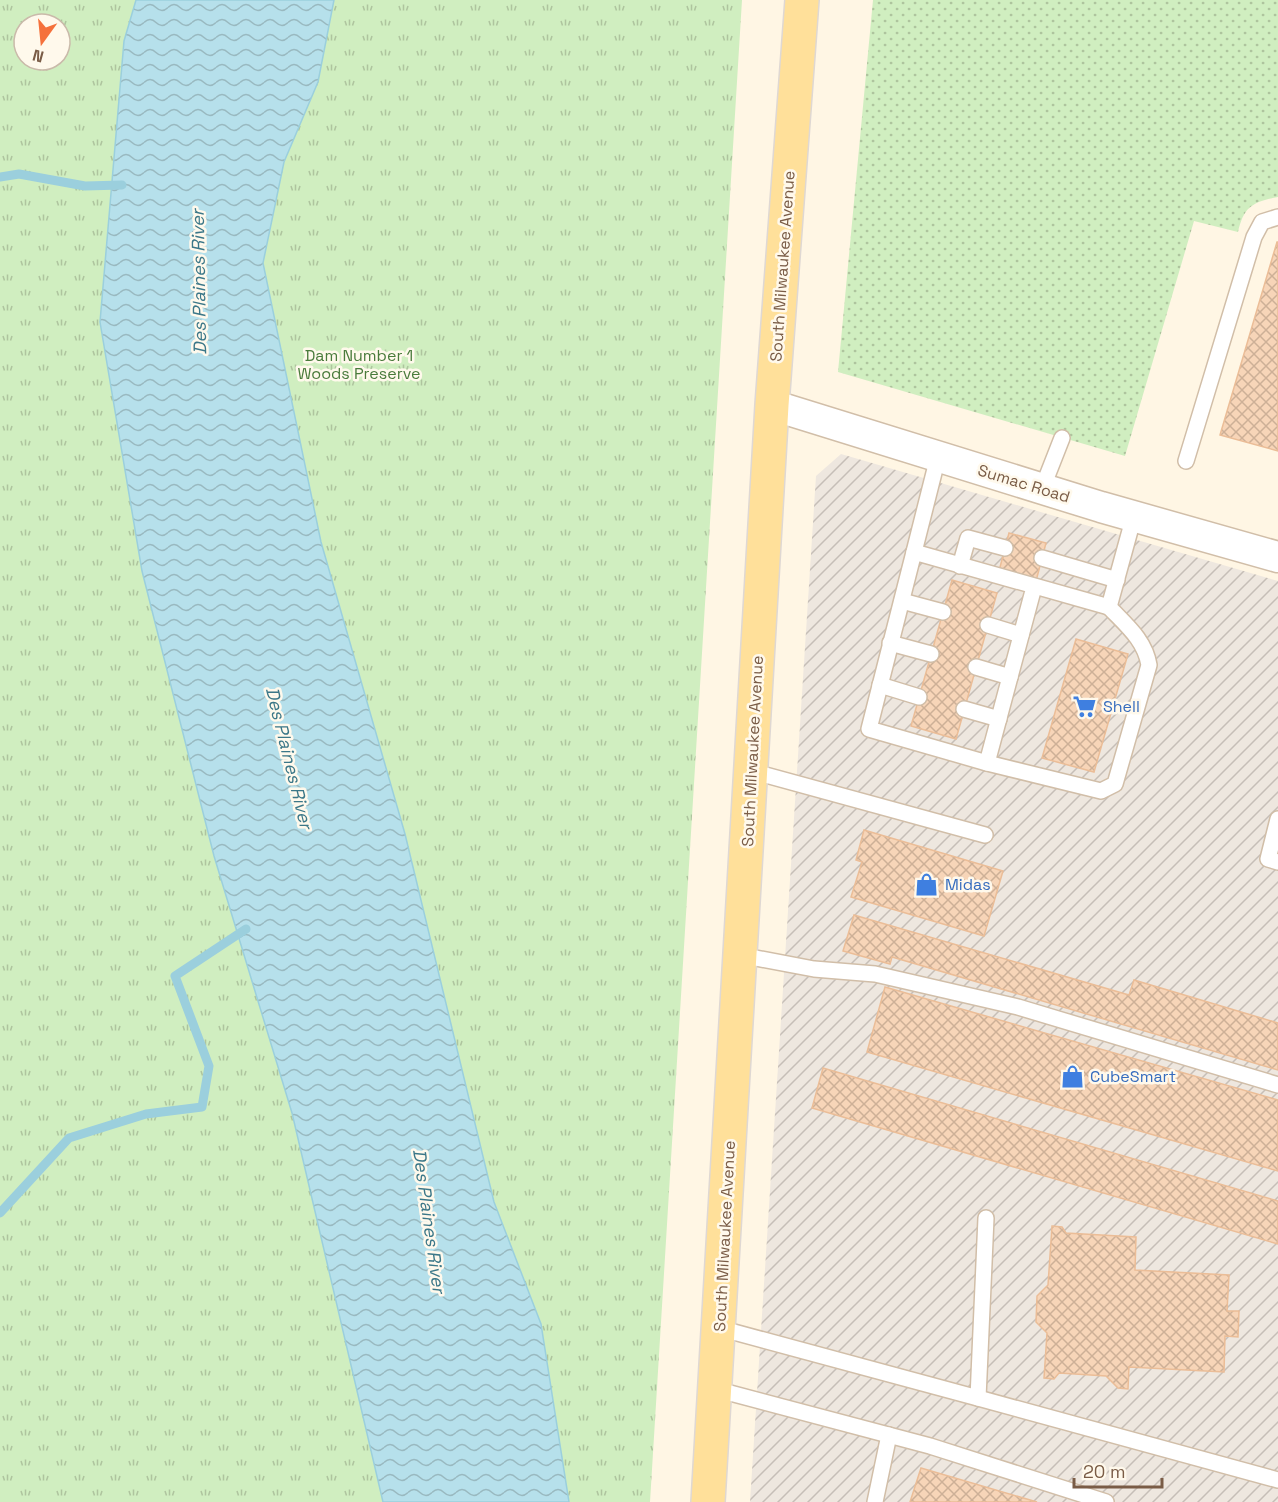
<svg xmlns="http://www.w3.org/2000/svg" width="1278" height="1502" font-family="'Space Grotesk',sans-serif">
  <style>
    .industrial { fill: url(#industrial-furrows) }
    .grass { fill: url(#grass-dots) }
    .park { fill: url(#park-tufts); fill-rule: evenodd }
    .water { fill: url(#water-waves); stroke: #9bcfdd; stroke-width: 1.5 }
    .lines { fill: none; stroke-linecap: round; stroke-linejoin: round }
    .stream { stroke: #9bcfdd; stroke-width: 9 }
    .building { fill: url(#building-cross-hatch); stroke: #ebbd97; stroke-width: 1.5 }
    .service-casing { stroke: #d1bea8; stroke-width: 18 }
    .minor-casing { stroke: #d1bea8; stroke-width: 33 }
    .primary-casing { stroke: #dfd8d3; stroke-width: 36 }
    .service { stroke: #fff; stroke-width: 15 }
    .minor { stroke: #fff; stroke-width: 30 }
    .primary { stroke: #ffe09a; stroke-width: 33 }
    .labels { text-anchor: middle; stroke-width: 5; stroke-linejoin: round; paint-order: stroke }
    .street-label { font-size: 16px; fill: #7a5c46; stroke: #fff9ec }
    .park-label { font-size: 16px; fill: #497b3b; stroke: #fff9ec }
    .shop-label { font-size: 16px; fill: #366cbe; stroke: #fff9ec; text-anchor: start }
    .water-label { font-size: 18px; font-style: italic; fill: #3b7788; stroke: #fff9ec }
  </style>
  <defs>
    <pattern id="industrial-furrows" width="10" height="10" patternUnits="userSpaceOnUse" patternTransform="scale(1.5)"><rect width="10" height="10" fill="#eee7df"/><path d="M-1 1l2-2M0 10L10 0M9 11l2-2" fill="none" stroke="#c6beb7"/></pattern>
    <pattern id="grass-dots" width="8" height="8" patternUnits="userSpaceOnUse" patternTransform="scale(1.5)"><rect width="8" height="8" fill="#d0eec0"/><path d="M2 2h.1M6 6h.1" fill="none" stroke="#aec49e" stroke-width="1.8" stroke-linecap="round"/></pattern>
    <pattern id="park-tufts" width="24" height="20" patternUnits="userSpaceOnUse" patternTransform="scale(1.5)"><rect width="24" height="20" fill="#d0eec0"/><path d="M3 7l-1-3M5 7V3M7 7l1-3M15 17l-1-3M17 17v-4M19 17l1-3" fill="none" stroke="#aec49e"/></pattern>
    <pattern id="water-waves" width="16" height="10" patternUnits="userSpaceOnUse" patternTransform="scale(1.5)"><rect width="16" height="10" fill="#b6e0eb"/><path d="M0 5q4-4 8 0t8 0" fill="none" stroke="#99b9c0"/></pattern>
    <pattern id="building-cross-hatch" width="8" height="8" patternUnits="userSpaceOnUse" patternTransform="scale(1.5)"><rect width="8" height="8" fill="#f7d5b8"/><path d="M0 0l8 8M0 8l8-8" fill="none" stroke="#cdb097"/></pattern>
  </defs>
  <rect width="100%" height="100%" fill="#fff6e4"/>
  <path class="industrial" d="M841 454 1278 581V1502H750L816 476Z"/>
  <path class="grass" d="M873 0H1278V197C1253 202 1244 206 1238 232L1194 221 1125 456 838 372Z"/>
  <path class="park" d="M0 0H742L650 1502H0ZM24 24H60V60H24Z"/>
  <path class="water" d="M136 0H334L318 82 284 162 263 263 321 542 405 834 494 1202 541 1324 569 1502H383L292 1113 214 856 142 571 100 322 124 41Z"/>
  <g class="lines">
    <g class="stream">
      <path d="M0 177 19 174 85 186 122 185"/>
      <path d="M0 1213 69 1138 146 1114 202 1107 209 1066 175 976 246 929"/>
    </g>
  </g>
  <g class="building">
    <path d="M1277 242H1278V451L1220 435Z"/>
    <path d="M1009 533 1046 543 1036 581 999 571Z"/>
    <path d="M952 580 997 593 956 739 911 726Z"/>
    <path d="M1076 639 1128 654 1094 772 1042 758Z"/>
    <path d="M864 830 1003 871 984 936 851 897 862 862 856 860Z"/>
    <path d="M854 915 1129 995 1134 980 1278 1023V1070L892 957 890 964 843 951Z"/>
    <path d="M885 987 1278 1100V1171L867 1052Z"/>
    <path d="M823 1068 1278 1201V1244L812 1108Z"/>
    <path d="M1052 1226 1062 1227 1066 1233 1136 1237 1135 1270 1229 1275 1227 1311H1239L1238 1337 1225 1336 1224 1372 1129 1367 1128 1389 1118 1388 1106 1376 1059 1373 1054 1379 1044 1378 1047 1333 1036 1322 1037 1296 1048 1285Z"/>
    <path d="M921 1468 1037 1502H910Z"/>
  </g>
  <g class="lines">
    <defs>
      <g id="service">
        <path d="M1186 461 1254 237 1262 222 1278 217"/>
        <path d="M1042 489 1062 438"/>
        <path d="M914 552 938 457"/>
        <path d="M1042 558 1117 580"/>
        <path d="M960 566 968 538 1005 548"/>
        <path d="M1034 587 987 763 869 729 914 552 1109 607 1134 516"/>
        <path d="M902 601 943 612"/>
        <path d="M988 625 1021 635"/>
        <path d="M890 643 931 654"/>
        <path d="M976 667 1010 677"/>
        <path d="M880 685 919 697"/>
        <path d="M964 709 999 719"/>
        <path d="M987 763 1101 791 1115 784 1149 665C1145 640 1126 625 1109 607"/>
        <path d="M751 771 985 835"/>
        <path d="M1278 819 1268 859 1278 862"/>
        <path d="M740 955 814 969 875 974 1018 1007 1278 1085"/>
        <path d="M719 1328 978 1398 986 1218"/>
        <path d="M715 1389 930 1446 1106 1502"/>
        <path d="M978 1398 1278 1480"/>
        <path d="M875 1502 889 1435"/>
      </g>
      <path id="minor" d="M772 405 1101 507 1278 557"/>
      <path id="primary" d="M708 1502 772 405 802 0"/>
    </defs>
    <use href="#service" class="service-casing"/>
    <use href="#minor" class="minor-casing"/>
    <use href="#primary" class="primary-casing"/>
    <use href="#service" class="service"/>
    <use href="#minor" class="minor"/>
    <use href="#primary" class="primary"/>
  </g>
  <defs>
    <symbol id="supermarket-bare" viewBox="-9 -9 18 18"><path d="M-6-5.5h2.5l.6 2H6L4.5 2H-2.5L-4.4-4H-6ZM-1.5 3.2a1.3 1.3 0 1 0 .1 0ZM3 3.2a1.3 1.3 0 1 0 .1 0Z" fill="#3f7fe0" stroke="#fff9ec" stroke-width="2.5" paint-order="stroke"/></symbol>
    <symbol id="shop-bare" viewBox="-9 -9 18 18"><path d="M-5-2.5h2.3a2.7 3.5 0 0 1 5.4 0H5L5.5 6h-11ZM-1.5-2.5h3a1.5 2.3 0 0 0-3 0Z" fill="#3f7fe0" stroke="#fff9ec" stroke-width="2.5" paint-order="stroke"/></symbol>
  </defs>
  <g fill-rule="evenodd">
    <use href="#supermarket-bare" x="1068" y="690" width="33" height="33"/>
    <use href="#shop-bare" x="910" y="868" width="33" height="33"/>
    <use href="#shop-bare" x="1056" y="1060" width="33" height="33"/>
  </g>
  <g class="labels">
    <g class="street-label">
      <text transform="translate(782 266) rotate(-86)" y="6">South Milwaukee Avenue</text>
      <text transform="translate(1024 483) rotate(17)" y="6">Sumac Road</text>
      <text transform="translate(752 751) rotate(-87)" y="6">South Milwaukee Avenue</text>
      <text transform="translate(724 1236) rotate(-87)" y="6">South Milwaukee Avenue</text>
    </g>
    <g class="park-label">
      <text x="359" y="361">Dam Number 1<tspan x="359" dy="18">Woods Preserve</tspan></text>
    </g>
    <g class="shop-label">
      <text x="1103" y="712">Shell</text>
      <text x="945" y="890">Midas</text>
      <text x="1090" y="1082">CubeSmart</text>
    </g>
    <g class="water-label">
      <text transform="translate(199 282) rotate(-91)" y="6">Des Plaines River</text>
      <text transform="translate(289 758) rotate(76)" y="6">Des Plaines River</text>
      <text transform="translate(429 1221) rotate(82)" y="6">Des Plaines River</text>
    </g>
  </g>
  <g transform="translate(42 42) rotate(195)"><circle r="28" fill="#fff9ec" stroke="#cabaaa" stroke-width="1.5"/>
  <path d="M0-4.5L10 22L0 15L-10 22Z" fill="#f5713c"/>
  <text y="-9" font-size="16" font-weight="bold" text-anchor="middle" fill="#7a5c46">N</text>
  </g>
  <path d="M1074 1478v9h88v-9" fill="none" stroke="#7a5c46" stroke-width="3"/>
  <text x="1083" y="1478" font-size="18" fill="#7a5c46" stroke="#fff9ec" stroke-width="4.5" paint-order="stroke">20 m</text>
</svg>
